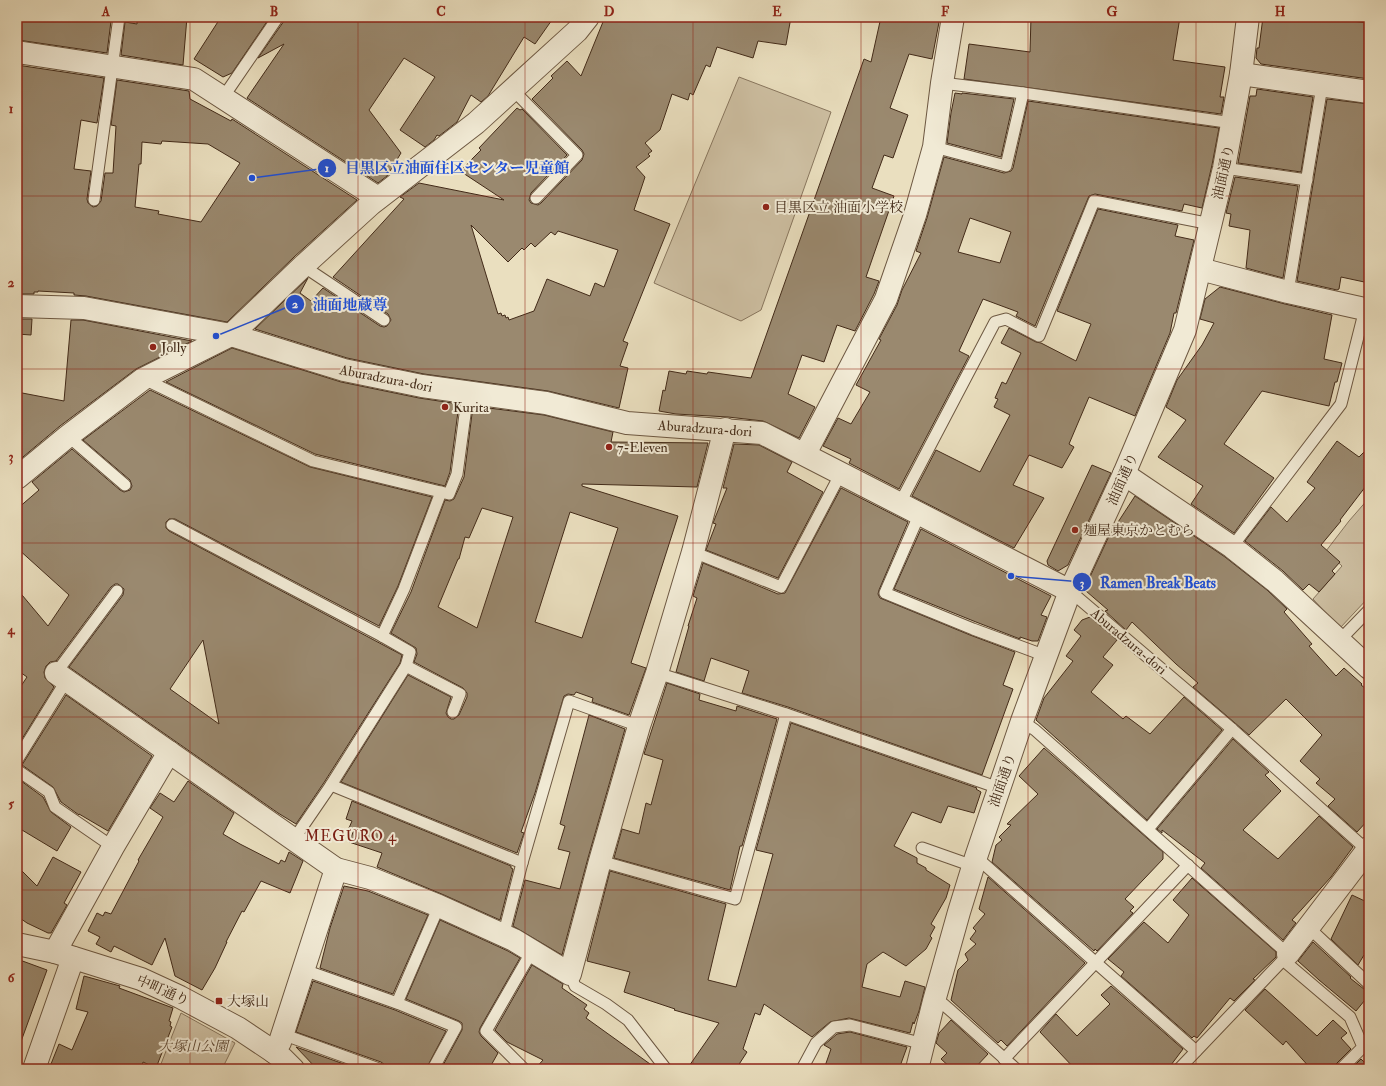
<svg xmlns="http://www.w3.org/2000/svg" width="1386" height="1086" font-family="'IM FELL Double Pica','Noto Serif JP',serif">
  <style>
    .green { fill: #cec0a3; stroke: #88765e }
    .building { fill: #9a896f; stroke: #432b19; fill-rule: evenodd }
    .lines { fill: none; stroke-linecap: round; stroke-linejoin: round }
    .service-casing { stroke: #6d5842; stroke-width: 13 }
    .minor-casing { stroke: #6d5842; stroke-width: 24 }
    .tertiary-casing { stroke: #6d5842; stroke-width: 24 }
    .service { stroke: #f1ead5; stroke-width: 11 }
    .minor { stroke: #f1ead5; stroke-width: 22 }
    .tertiary { stroke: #f1ead5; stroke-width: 22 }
    .grid { fill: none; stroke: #8f2418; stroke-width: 1; stroke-opacity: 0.55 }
    .poi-dot { fill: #8f2418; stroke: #f1ead5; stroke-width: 1.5 }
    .labels { text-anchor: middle; stroke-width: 4; stroke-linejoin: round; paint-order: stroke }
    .street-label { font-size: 14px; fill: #432b19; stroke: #f1ead5 }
    .poi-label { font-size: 14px; fill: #432b19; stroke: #f1ead5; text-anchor: start }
    .park-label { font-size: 14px; font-style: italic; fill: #5f4935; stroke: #f1ead5 }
    .neighbourhood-label { font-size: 15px; letter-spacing: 1px; fill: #7a1f14; stroke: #f1ead5 }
    .leader { fill: none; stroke: #1d4ed8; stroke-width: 1.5 }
    .callout-dot { fill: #1d4ed8; stroke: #f1ead5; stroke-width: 1.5 }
    .mark-label { font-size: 12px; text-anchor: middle; font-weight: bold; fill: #fff }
    .callout-label { font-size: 15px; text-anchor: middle; font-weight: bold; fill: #1d4ed8; stroke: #f1ead5; stroke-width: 4; stroke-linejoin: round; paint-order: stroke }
    .neatline { fill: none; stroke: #8f2418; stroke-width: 1.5 }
    .grid-label { font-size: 13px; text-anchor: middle; font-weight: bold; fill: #8f2418 }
  </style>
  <rect width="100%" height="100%" fill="#eadfbf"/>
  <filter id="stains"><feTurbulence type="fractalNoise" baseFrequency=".005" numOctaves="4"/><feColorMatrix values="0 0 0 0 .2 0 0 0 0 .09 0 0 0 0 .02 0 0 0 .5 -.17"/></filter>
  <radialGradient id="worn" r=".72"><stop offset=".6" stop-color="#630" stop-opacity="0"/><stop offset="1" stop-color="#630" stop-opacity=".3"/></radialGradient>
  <g class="green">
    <path d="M739 77 831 112 761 310 741 321 654 283Z"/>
    <path d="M1369 498V597L1340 628 1313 599 1342 566 1326 551 1349 521Z"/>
    <path d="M181 1013 235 1043 222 1069H159Z"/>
  </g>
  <g class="building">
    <path d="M22 17H77L111 21 107 53 18 40Z"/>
    <path d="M137 17H187L183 65 121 55 125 22 137 24Z"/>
    <path d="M221 17H270L232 73 223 77 194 59Z"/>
    <path d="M285 17H554L535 44 524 37 488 96 481 102 471 95 457 122 439 136 437 135 434 140 425 147 400 130 435 77 404 58 369 110 401 153 387 176 378 183 247 98 284 44 258 58 284 21Z"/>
    <path d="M605 17H791L786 45 758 41 753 58 717 47 710 67 706 65 693 95 690 93 688 100 672 94 660 130 645 143 652 151 648 154 650 156 636 167 645 177 634 210 670 224 623 341 628 343 620 366 628 368 619 408 548 391 424 374 347 358 255 329 308 278 300 293 311 301 323 288 380 326 384 327 387 326 391 320 388 314 333 277 404 199 400 197 419 183 504 200 460 171 481 150 479 148 517 108 520 110 522 109 567 155 531 193 529 200 531 203 538 205 541 203 582 160 584 154 582 150 532 99 553 78 551 76 567 61 581 76ZM471 225 508 262 522 248 524 250 531 243 535 247 551 232 555 235 558 231 618 250 604 287 595 283 590 296 547 279 534 311 509 320 508 317 506 318 505 315 502 316 501 313 498 314 497 311Z"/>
    <path d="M881 17H940L932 59 909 54 890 108 908 115 893 158 884 155 872 188 894 196 866 277 879 281 874 294 855 331 837 325 824 362 802 355 788 394 815 407 799 438 763 421 728 417 676 414 659 411 663 390 665 391 669 371 686 374 687 371 707 374 708 372 751 378 864 59 871 62Z"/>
    <path d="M1031 17H1180L1173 60 1225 67 1220 97H1224L1221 114 964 79 969 44 1030 52Z"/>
    <path d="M1263 17H1327L1326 18 1369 23V79L1261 64 1256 58 1257 48H1259Z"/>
    <path d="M17 65 104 78 97 123 81 120 74 169 91 171 87 199 88 203 93 207 97 206 101 201 105 173H113L116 126 111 125 117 80 189 91 190 99 231 121 232 119 357 200 294 257 227 322 86 296 74 295V293L38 291V292H34V294H17ZM162 141 208 144 240 163 201 222 158 214 159 211 135 207 139 164H141L142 142 161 144Z"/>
    <path d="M1257 89 1313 97 1301 172 1238 163 1250 96H1256Z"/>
    <path d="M955 93 962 94V93L1014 99 1001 157 947 143 951 113Z"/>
    <path d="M1327 99 1369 104V172L1367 194 1369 195V283L1341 277 1339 289 1337 290 1297 281Z"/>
    <path d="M1028 101 1219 128 1212 165 1202 208 1184 204 1182 211 1095 194 1089 196 1035 326 1016 316 1018 312 983 299 959 351 969 356 899 489 849 463 851 459 823 446 838 418 851 424 870 392 856 385 881 340 879 339 897 305 902 290 921 253 916 251 927 218 944 157 1004 173 1011 171 1013 168ZM970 218 1011 232 1000 263 958 252Z"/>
    <path d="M1235 177 1298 186 1283 278 1246 268 1250 230 1229 226 1231 214 1226 213Z"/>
    <path d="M1098 209 1178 225 1175 236 1194 240 1176 313H1174L1170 333 1135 416 1089 397 1069 444 1074 447 1062 468 1029 455 1013 485 1044 498 1014 548 912 496 936 450 980 472 1010 415 994 407 998 399 995 398 1002 382 1006 384 1021 353 1001 343 1009 328 1036 342 1041 343 1076 361 1091 324 1057 311Z"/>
    <path d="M1220 287 1285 304 1332 315 1324 359 1342 363 1337 382H1335L1329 406 1262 391 1224 444 1274 478 1234 533 1191 504 1203 486 1158 457 1186 420 1166 407 1177 380 1202 345 1214 323 1200 319 1205 299Z"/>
    <path d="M17 319H32L31 335 17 334Z"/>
    <path d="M71 320H83L192 341 136 369 60 426 17 462V392L64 401Z"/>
    <path d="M232 348 341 382 419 398 459 404 450 472 445 486 315 454 166 382Z"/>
    <path d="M150 390 310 467 432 497 398 586 379 626 175 519H169L166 522V528L169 531 402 655 400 663 325 781 296 824 278 813 69 667 123 595 124 589 118 584H115L111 587 56 661 50 662 46 666 44 672 45 678 54 687 17 747V692L27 677 17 670V589L48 626 69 595 17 548V509L39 490 32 482 72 449 120 490 124 492 130 490 132 486 130 480 83 440ZM203 640 219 724 170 689Z"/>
    <path d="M473 406 544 415 613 432 611 442 708 443 697 487 582 484V486L678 516 631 663 646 668 629 715 592 702 593 698 576 692 574 695 568 694 564 696 535 793 521 832 524 833 517 853 341 782 408 675 451 697 446 713 448 717 451 719H454L459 715 467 697V693L463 688 414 662 417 654 416 648 391 633 411 592 445 500 450 501 454 499 464 477ZM482 508 513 517 477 628 438 607 458 559H459L465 537 469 538ZM570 512 618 528 582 638 535 622Z"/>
    <path d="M1337 441 1359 457 1369 447V482L1340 520 1341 521 1321 545 1340 562 1332 571 1335 574 1319 592 1309 584 1303 590 1283 571 1245 541 1271 507 1287 522 1315 488 1307 482Z"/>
    <path d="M734 444 759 445 792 462 787 472 823 492 778 578 706 550 716 524 713 523 727 488H723Z"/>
    <path d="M1092 465 1111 473 1068 565 1058 571 1048 565 1047 561Z"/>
    <path d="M841 488 908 522 879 590 878 594 880 598 970 635 1015 652 1003 685 1013 689 982 775 788 707 742 693 749 671 711 658 704 681 676 672 689 626H688L697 598 693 596 703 563 778 594 785 593Z"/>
    <path d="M1135 496 1225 557 1267 590 1287 609 1284 612 1312 644 1309 646 1336 676 1344 668 1362 684 1361 685 1369 691V819L1357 832 1328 806 1335 799 1316 783 1320 779 1300 761 1322 735 1286 699 1249 735 1193 687 1198 683 1176 664 1132 622 1126 630 1105 611 1108 610 1086 591 1089 579 1109 536Z"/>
    <path d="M921 529 1051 596 1041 615 1047 617 1038 641H1032L1020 637V639L976 622 894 589Z"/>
    <path d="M1090 617 1117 640 1103 657 1113 665 1091 692 1123 719 1126 716 1150 734 1184 697 1222 730 1147 820 1036 720 1044 698 1073 661 1066 656 1081 636 1074 630 1082 620Z"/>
    <path d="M667 683 700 694 699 700 736 711 737 706 777 719 742 846H740L730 890 614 858 622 829 639 834 646 803 651 805 663 760 644 754Z"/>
    <path d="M66 695 152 756 108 831 79 814V815L61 802 53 787 22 765Z"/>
    <path d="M589 715 625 729 588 858 562 955 513 926 525 880 560 889 570 852 558 849 565 826 560 824Z"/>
    <path d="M791 723 977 788 976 789 981 792 974 813 948 806 941 823 912 812 894 846 917 858V863L926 868V870L950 885 946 898 931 924 935 927 930 936 932 938 926 949 906 966 883 952 867 964 862 987 900 997 905 981 925 987 919 1011 914 1024 913 1022 910 1033 849 1018 830 1022 812 1037 764 1004 760 1015 755 1013 743 1049 747 1052 736 1069H687L719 1023 674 1010 675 1009 624 992 630 972 587 961 610 871 726 904 708 980 736 987 773 854 756 850Z"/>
    <path d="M1233 739 1269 772 1265 775 1281 791 1243 830 1278 859 1319 816 1353 847 1331 877 1292 920 1296 923 1283 940 1201 868 1205 863 1162 830V833L1157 829Z"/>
    <path d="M1044 748 1163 852V859L1125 899 1134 907 1130 911 1133 913 1097 951 1095 949 1094 951 992 862 996 845 1002 840 999 837 1011 825 1007 824 1038 794 1019 776Z"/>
    <path d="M17 778 43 797 51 812 71 827 57 851 17 827Z"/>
    <path d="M188 781 234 813 223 834 240 844 279 864 281 860 285 862 289 852 303 861 290 893 261 881 244 912 242 911 226 942H227L215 968 202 990 175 976 165 938 152 965 114 946 111 952 96 944 100 937 88 931 97 913 103 916 105 912 111 914 139 861 138 860 163 817 150 808 160 793 174 802Z"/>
    <path d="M352 801 511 866V868L513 869 500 920 444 895 377 867 382 853 349 842 354 830 349 828 352 821 346 819Z"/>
    <path d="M53 857 81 872 64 903 67 905 51 933H48L27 923 17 916V866L37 886Z"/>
    <path d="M988 877 1085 963 1007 1046 1001 1040 998 1043 951 1000 958 970 968 960 965 954 976 944 970 939 976 931 973 928 985 914 979 909Z"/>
    <path d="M1192 878 1276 952V957L1253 979 1255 980 1234 1001 1230 998 1197 1038 1194 1036 1192 1038 1121 976 1124 972 1108 959 1144 922 1168 943 1189 915 1173 900Z"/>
    <path d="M344 886 368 891 428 915 393 994 320 968 330 928Z"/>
    <path d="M1352 895 1369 903V956L1364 955 1358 965 1331 939Z"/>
    <path d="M440 920 508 951 520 958 480 1028 479 1032 481 1036 498 1053 489 1069H441L462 1030V1023L459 1021 406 999Z"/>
    <path d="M1313 942 1351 977 1350 978 1369 993V995L1356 1011 1319 980 1298 961Z"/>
    <path d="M17 959 47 970 19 1047H17Z"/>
    <path d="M532 965 563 984 562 988 587 1005 584 1009 589 1013 586 1018 657 1069H535L543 1060 507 1042 495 1030Z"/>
    <path d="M84 976 120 986 119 988 173 1008 169 1021 171 1022 170 1026 172 1027 156 1068 143 1062 141 1069H49L59 1044 72 1050 88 1012 76 1009Z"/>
    <path d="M313 981 395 1010 446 1031 426 1069H386L385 1065 381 1062 296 1032Z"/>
    <path d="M1111 986 1183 1049 1168 1069H1075L1040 1032 1056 1014 1077 1036 1110 1004 1101 995Z"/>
    <path d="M1265 989 1317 1036 1333 1020 1347 1033 1341 1038 1351 1049 1336 1064 1334 1069H1311L1286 1041 1283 1045 1245 1010Z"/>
    <path d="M951 1020 988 1054 974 1069H952L941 1059 947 1053 936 1043 939 1033Z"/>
    <path d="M850 1032 907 1047 899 1069H824L831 1049 824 1045 837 1034Z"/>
    <path d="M296 1047 358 1069H317Z"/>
    <path d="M1361 1059 1369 1067V1069H1351Z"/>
  </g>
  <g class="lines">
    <defs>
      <g id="service">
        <path d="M942 83 1023 93 1233 123"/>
        <path d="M513 90 577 155 536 198"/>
        <path d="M222 99 278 17"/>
        <path d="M934 147 1006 166 1023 93"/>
        <path d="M1224 168 1307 180"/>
        <path d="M94 200 119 17"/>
        <path d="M303 266 384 320"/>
        <path d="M1288 292 1322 86"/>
        <path d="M144 379 313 461 449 494 457 474 468 392"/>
        <path d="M68 436 125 485"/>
        <path d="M900 503 995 322 1006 319 1039 336 1060 285 1094 201 1211 224"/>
        <path d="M920 513 885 593 973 629 1046 656"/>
        <path d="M172 525 382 636 410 652 406 666 331 785 294 839"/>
        <path d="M1232 547 1341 404 1365 309"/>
        <path d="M693 552 781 587 841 473"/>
        <path d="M1070 591 1232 729 1367 850"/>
        <path d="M382 636 404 589 441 492"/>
        <path d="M1339 641 1369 610"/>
        <path d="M406 666 460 694 453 712"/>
        <path d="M56 673 117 591"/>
        <path d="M657 673 786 714 999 788"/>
        <path d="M1022 721 1035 730 1288 954 1283 960 1179 1069"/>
        <path d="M17 760 66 681"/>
        <path d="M17 770 49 792 55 807 113 847"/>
        <path d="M331 785 522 863"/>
        <path d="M1148 829 1232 729"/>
        <path d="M922 848 973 866"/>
        <path d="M976 857 1196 1051"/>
        <path d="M600 861 735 899 786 714"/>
        <path d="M1308 927 1369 984"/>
        <path d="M502 934 506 925 522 863 569 701 639 726"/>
        <path d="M1283 960 1350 1017 1363 1047 1341 1069"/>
        <path d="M304 970 397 1003 456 1027 433 1069"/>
        <path d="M570 974 575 986 606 1004 628 1020 666 1069"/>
        <path d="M934 1001 943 1004 950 1010 1016 1069"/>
        <path d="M397 1003 439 906"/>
        <path d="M282 1034 379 1069"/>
        <path d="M1004 1059 1188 865"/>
        <path d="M524 1069 486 1031 532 951"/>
        <path d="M802 1069 816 1043 834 1027 850 1025 924 1044"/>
      </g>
      <g id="minor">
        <path d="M17 52 194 79 378 198"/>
        <path d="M1241 74 1369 92"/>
        <path d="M1200 269 1288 292 1369 310"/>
        <path d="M17 306 84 308 231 335 344 370 422 386 546 403 627 423 762 433 1070 591"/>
        <path d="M805 454 886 299 915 215 934 147 942 83 953 17"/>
        <path d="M1124 474 1232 547 1275 581 1369 668"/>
        <path d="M17 478 68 436 143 379 231 335 303 266 371 204 476 123 577 31 588 17"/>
        <path d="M56 673 336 869 370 878 439 906 514 940 570 974 600 861 639 726 657 673 693 552 725 429"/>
        <path d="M55 952 113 847 169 752"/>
        <path d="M1288 954 1369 848"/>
        <path d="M274 1052 280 1042 336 869"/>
        <path d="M34 1069 73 958"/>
        <path d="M917 1069 934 1001 959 912 976 857 1022 721 1070 591 1124 474 1185 330 1224 168 1241 74 1248 17"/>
      </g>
      <path id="tertiary" d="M17 944 55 952 141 979 180 997 238 1028 274 1052 283 1059 293 1069"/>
    </defs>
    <use href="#service" class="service-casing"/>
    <use href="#minor" class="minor-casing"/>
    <use href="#tertiary" class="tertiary-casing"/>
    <use href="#service" class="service"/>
    <use href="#minor" class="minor"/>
    <use href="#tertiary" class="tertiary"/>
  </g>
  <path class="grid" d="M190 17V1069M358 17V1069M525 17V1069M693 17V1069M861 17V1069M1028 17V1069M1196 17V1069M17 196H1369M17 369H1369M17 543H1369M17 717H1369M17 890H1369"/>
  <g class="poi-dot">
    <circle cx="766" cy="207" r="4"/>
    <circle cx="153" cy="347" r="4"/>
    <circle cx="445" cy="407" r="4"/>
    <circle cx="609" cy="447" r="4"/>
    <circle cx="1075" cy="530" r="4"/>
    <rect x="215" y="997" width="8" height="8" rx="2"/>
  </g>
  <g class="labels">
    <g class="street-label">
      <text transform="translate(1223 172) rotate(-77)" y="5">油面通り</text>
      <text transform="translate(386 378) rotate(11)" y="5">Aburadzura-dori</text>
      <text transform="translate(705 428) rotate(4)" y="5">Aburadzura-dori</text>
      <text transform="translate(1122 479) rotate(-66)" y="5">油面通り</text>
      <text transform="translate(1129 641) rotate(40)" y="5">Aburadzura-dori</text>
      <text transform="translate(1002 780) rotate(-71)" y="5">油面通り</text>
      <text transform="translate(163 990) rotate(24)" y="5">中町通り</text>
    </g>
    <g class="poi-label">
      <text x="774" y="212">目黒区立 油面小学校</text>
      <text x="161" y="352">Jolly</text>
      <text x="453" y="412">Kurita</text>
      <text x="617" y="452">7-Eleven</text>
      <text x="1083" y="535">麺屋東京かとむら</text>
      <text x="227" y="1006">大塚山</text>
    </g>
    <g class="park-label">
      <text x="193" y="1051">大塚山公園</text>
    </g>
    <g class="neighbourhood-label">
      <text x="351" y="841">MEGURO 4</text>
    </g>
  </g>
  <path class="leader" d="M252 178L327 168M216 336L295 304M1011 576L1082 582"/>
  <g class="callout-dot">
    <circle cx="252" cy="178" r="4"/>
    <circle cx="216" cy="336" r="4"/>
    <circle cx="1011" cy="576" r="4"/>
    <circle cx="327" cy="168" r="10"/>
    <circle cx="295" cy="304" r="10"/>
    <circle cx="1082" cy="582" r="10"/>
  </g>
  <g class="mark-label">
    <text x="327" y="172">1</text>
    <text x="295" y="308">2</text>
    <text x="1082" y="587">3</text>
  </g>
  <g class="callout-label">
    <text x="457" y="173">目黒区立油面住区センター児童館</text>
    <text x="350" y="310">油面地蔵尊</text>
    <text x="1158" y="588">Ramen Break Beats</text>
  </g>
  <rect width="1386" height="1086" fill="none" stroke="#eadfbf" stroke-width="44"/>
  <rect x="22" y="22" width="1342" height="1042" class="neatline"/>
  <g class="grid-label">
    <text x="106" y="16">A</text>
    <text x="274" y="16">B</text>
    <text x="441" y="16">C</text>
    <text x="609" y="16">D</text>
    <text x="777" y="16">E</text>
    <text x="945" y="16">F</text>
    <text x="1112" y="16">G</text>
    <text x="1280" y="16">H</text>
    <text x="11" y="113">1</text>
    <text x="11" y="287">2</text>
    <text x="11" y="461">3</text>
    <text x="11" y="634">4</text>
    <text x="11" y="808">5</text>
    <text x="11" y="982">6</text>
  </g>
  <rect width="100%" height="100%" filter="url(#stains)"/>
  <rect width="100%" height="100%" fill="url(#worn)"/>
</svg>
